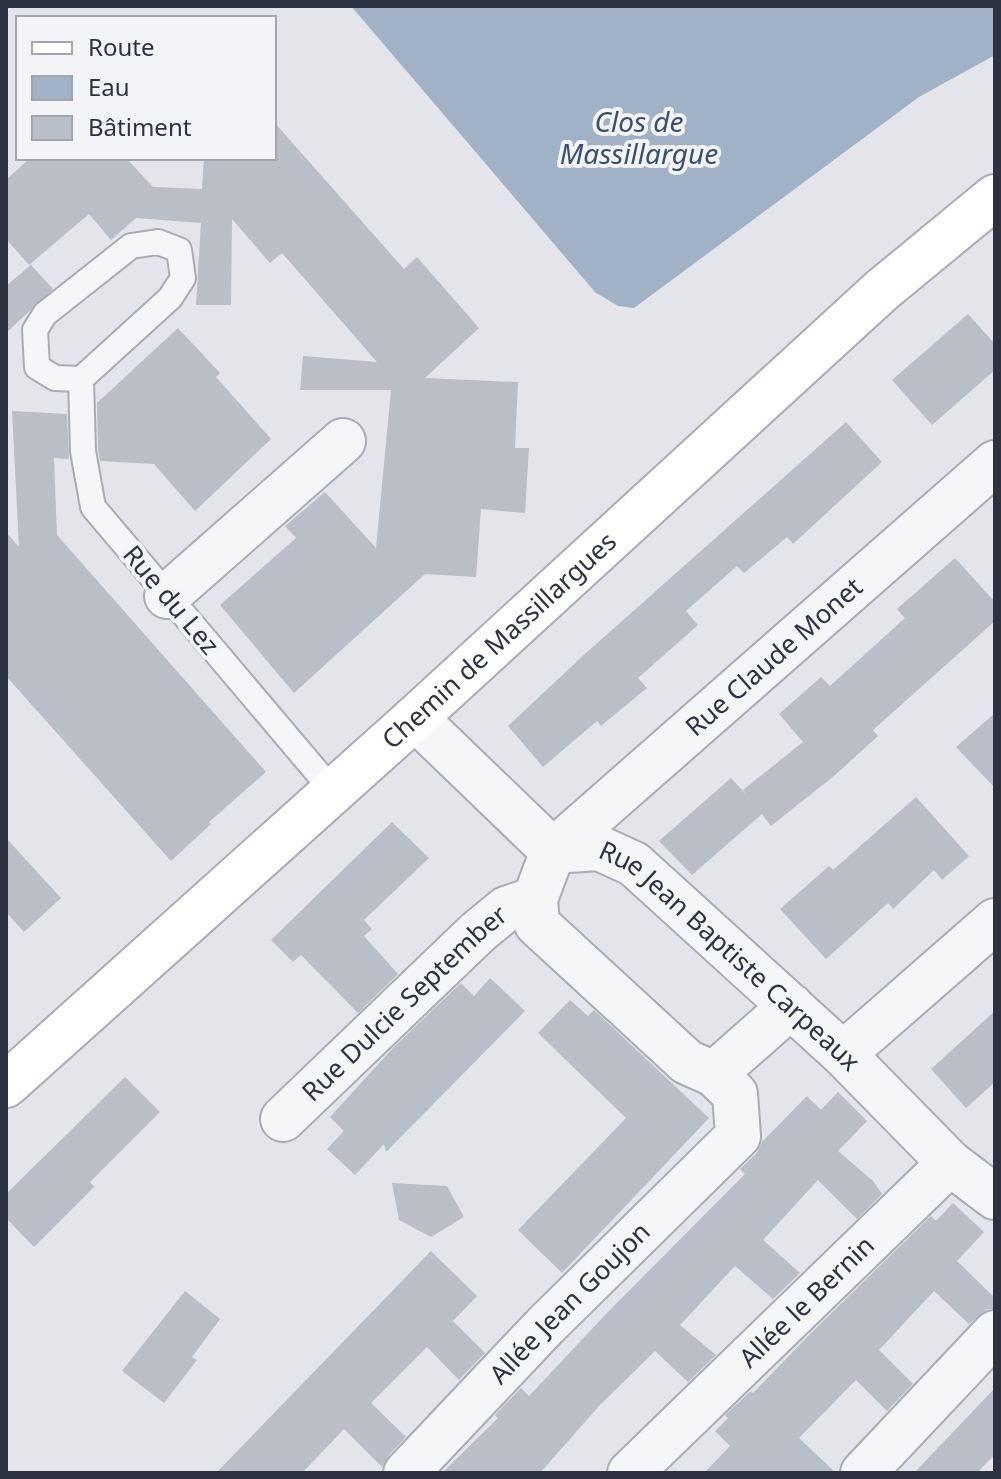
<svg xmlns="http://www.w3.org/2000/svg" width="1001" height="1479" font-family="'Noto Sans',sans-serif">
  <style>
    .water { fill: #a1b1c6 }
    .building { fill: #babec6 }
    .lines { fill: none; stroke-linecap: round; stroke-linejoin: round }
    .lane-casing { stroke: #a8acb4; stroke-width: 28 }
    .street-casing { stroke: #a8acb4; stroke-width: 48 }
    .secondary-casing { stroke: #a8acb4; stroke-width: 48 }
    .lane { stroke: #f5f6f8; stroke-width: 24 }
    .street { stroke: #f5f6f8; stroke-width: 44 }
    .secondary { stroke: #fff; stroke-width: 44 }
    .labels { text-anchor: middle; stroke-width: 8; stroke-linejoin: round; paint-order: stroke }
    .street-label { font-size: 26px; fill: #2c3240; stroke: #f2f4f7 }
    .water-label { font-size: 28px; font-style: italic; fill: #3a4f70; stroke: #f2f4f7 }
  </style>
  <rect width="100%" height="100%" fill="#e3e5ea"/>
  <path class="water" d="M351 6H995V55L919 97 634 308 618 306 595 292Z"/>
  <g class="building">
    <path d="M274 122 404 269 417 257 479 328 425 378 518 382 515 448H529L525 513 481 509 476 577 425 574 294 693 220 605 296 538 285 526 325 492 376 548 391 390H300L303 356 377 362 282 253 270 263 232 219 231 305H196L201 223 136 218 111 240 89 214 29 265 6 239V180L30 158H126L153 187 202 189 204 158H274Z"/>
    <path d="M31 265 53 289 6 333V286Z"/>
    <path d="M968 314 995 344V370L932 425 892 380Z"/>
    <path d="M178 328 220 373 216 377 271 439 195 511 154 464 100 461 98 449 97 403Z"/>
    <path d="M12 411 67 414 69 459 54 458 57 535 266 772 209 822 211 824 171 861 6 676V532L19 547Z"/>
    <path d="M846 422 882 462 793 544 787 537 744 573 737 566 686 611 698 625 638 678 647 688 601 726 597 721 543 767 508 726 585 654Z"/>
    <path d="M955 558 995 602V621L873 730 878 736 834 776 771 826 762 814 692 875 659 841 731 778 746 794 743 790 803 742 779 714 821 677 830 686 905 618 897 609Z"/>
    <path d="M995 713V788L956 747Z"/>
    <path d="M916 797 969 856 942 880 934 870 893 909 888 903 826 959 780 909 829 866 833 870Z"/>
    <path d="M392 822 429 858 364 920 372 929 364 936 398 974 358 1013 301 955 293 962 271 940Z"/>
    <path d="M6 838 61 898 24 932 6 912Z"/>
    <path d="M490 978 525 1011 386 1152 384 1144 355 1175 327 1149 344 1131 330 1117 393 1048 461 983 474 996Z"/>
    <path d="M570 1000 588 1016 594 1010 709 1118 562 1273 518 1230 626 1118 538 1033Z"/>
    <path d="M995 1011V1082L966 1108 931 1069Z"/>
    <path d="M125 1077 160 1112 90 1182 94 1187 34 1247 6 1218V1194Z"/>
    <path d="M838 1092 867 1121 838 1151 873 1181 882 1194 857 1219 818 1180 763 1240 800 1273 773 1299 735 1266 680 1325 716 1355 688 1382 655 1351 599 1406 540 1473H442L498 1418 495 1415 521 1388 529 1396 606 1314 745 1174 740 1169 756 1154 762 1142 807 1096 821 1110Z"/>
    <path d="M392 1183 447 1186 464 1217 431 1237 399 1220Z"/>
    <path d="M953 1203 984 1232 957 1261 995 1298V1309H987L969 1324 934 1291 879 1350 913 1384 887 1411 856 1380 799 1438 836 1473H704L730 1446 715 1431 728 1418 725 1415 751 1391 753 1393 811 1333 931 1216 936 1221Z"/>
    <path d="M431 1251 477 1296 453 1321 485 1353 459 1380 427 1347 371 1403 406 1437 388 1456 382 1467 344 1429 302 1473H216Z"/>
    <path d="M185 1291 220 1319 192 1357 197 1360 164 1403 122 1371Z"/>
    <path d="M995 1388V1454L977 1473H914Z"/>
  </g>
  <g class="lines">
    <defs>
      <path id="lane" d="M81 379 55 378 37 367 35 330 45 314 131 246 158 242 179 250 183 278 170 298 81 379 83 451 93 507 333 791"/>
      <g id="street">
        <path d="M167 596 343 441"/>
        <path id="s1" d="M415 718 553 851 599 848 634 864 843 1054 950 1163 995 1197"/>
        <path d="M843 1054 995 921"/>
        <path d="M714 1074 791 1006"/>
        <path id="s2" d="M283 1119 478 932 506 909 535 899"/>
        <path id="s3" d="M406 1473 545 1326 738 1136 735 1094 714 1074 687 1062 537 924 535 899 553 851 995 463"/>
        <path id="s4" d="M630 1473 950 1163"/>
        <path d="M863 1473 995 1333"/>
      </g>
      <g id="secondary">
        <path id="s5" d="M6 1085 415 718 882 290 995 197"/>
      </g>
    </defs>
    <use href="#lane" class="lane-casing"/>
    <use href="#street" class="street-casing"/>
    <use href="#secondary" class="secondary-casing"/>
    <use href="#lane" class="lane"/>
    <use href="#street" class="street"/>
    <use href="#secondary" class="secondary"/>
  </g>
  <g class="labels">
    <g class="street-label">
      <text transform="translate(171 600) rotate(50)" y="9">Rue du Lez</text>
      <text dy="9" stroke="none"><textPath href="#s5" startOffset="664">Chemin de Massillargues</textPath></text>
      <text dy="9" stroke="none"><textPath href="#s3" startOffset="1148">Rue Claude Monet</textPath></text>
      <text dy="9" stroke="none"><textPath href="#s1" startOffset="408">Rue Jean Baptiste Carpeaux</textPath></text>
      <text dy="9" stroke="none"><textPath href="#s2" startOffset="168">Rue Dulcie September</textPath></text>
      <text dy="9" stroke="none"><textPath href="#s4" startOffset="246">Allée le Bernin</textPath></text>
      <text dy="9" stroke="none"><textPath href="#s3" startOffset="236">Allée Jean Goujon</textPath></text>
    </g>
    <g class="water-label">
      <text x="639" y="132">Clos de<tspan x="639" dy="32">Massillargue</tspan></text>
    </g>
  </g>
  <rect width="1001" height="1479" fill="none" stroke="#2c3240" stroke-width="16"/>
  <rect x="16" y="16" width="260" height="144" fill="#f2f4f7" stroke="#a3a6ae" stroke-width="2"/>
  <rect x="32" y="42" width="40" height="12" fill="#ffffff" stroke="#a3a6ae" stroke-width="2"/>
  <text x="88" y="56" font-size="24" fill="#2c3240">Route</text>
  <rect x="32" y="76" width="40" height="24" fill="#a1b1c6" stroke="#a3a6ae" stroke-width="2"/>
  <text x="88" y="96" font-size="24" fill="#2c3240">Eau</text>
  <rect x="32" y="116" width="40" height="24" fill="#babec6" stroke="#a3a6ae" stroke-width="2"/>
  <text x="88" y="136" font-size="24" fill="#2c3240">Bâtiment</text>
</svg>
